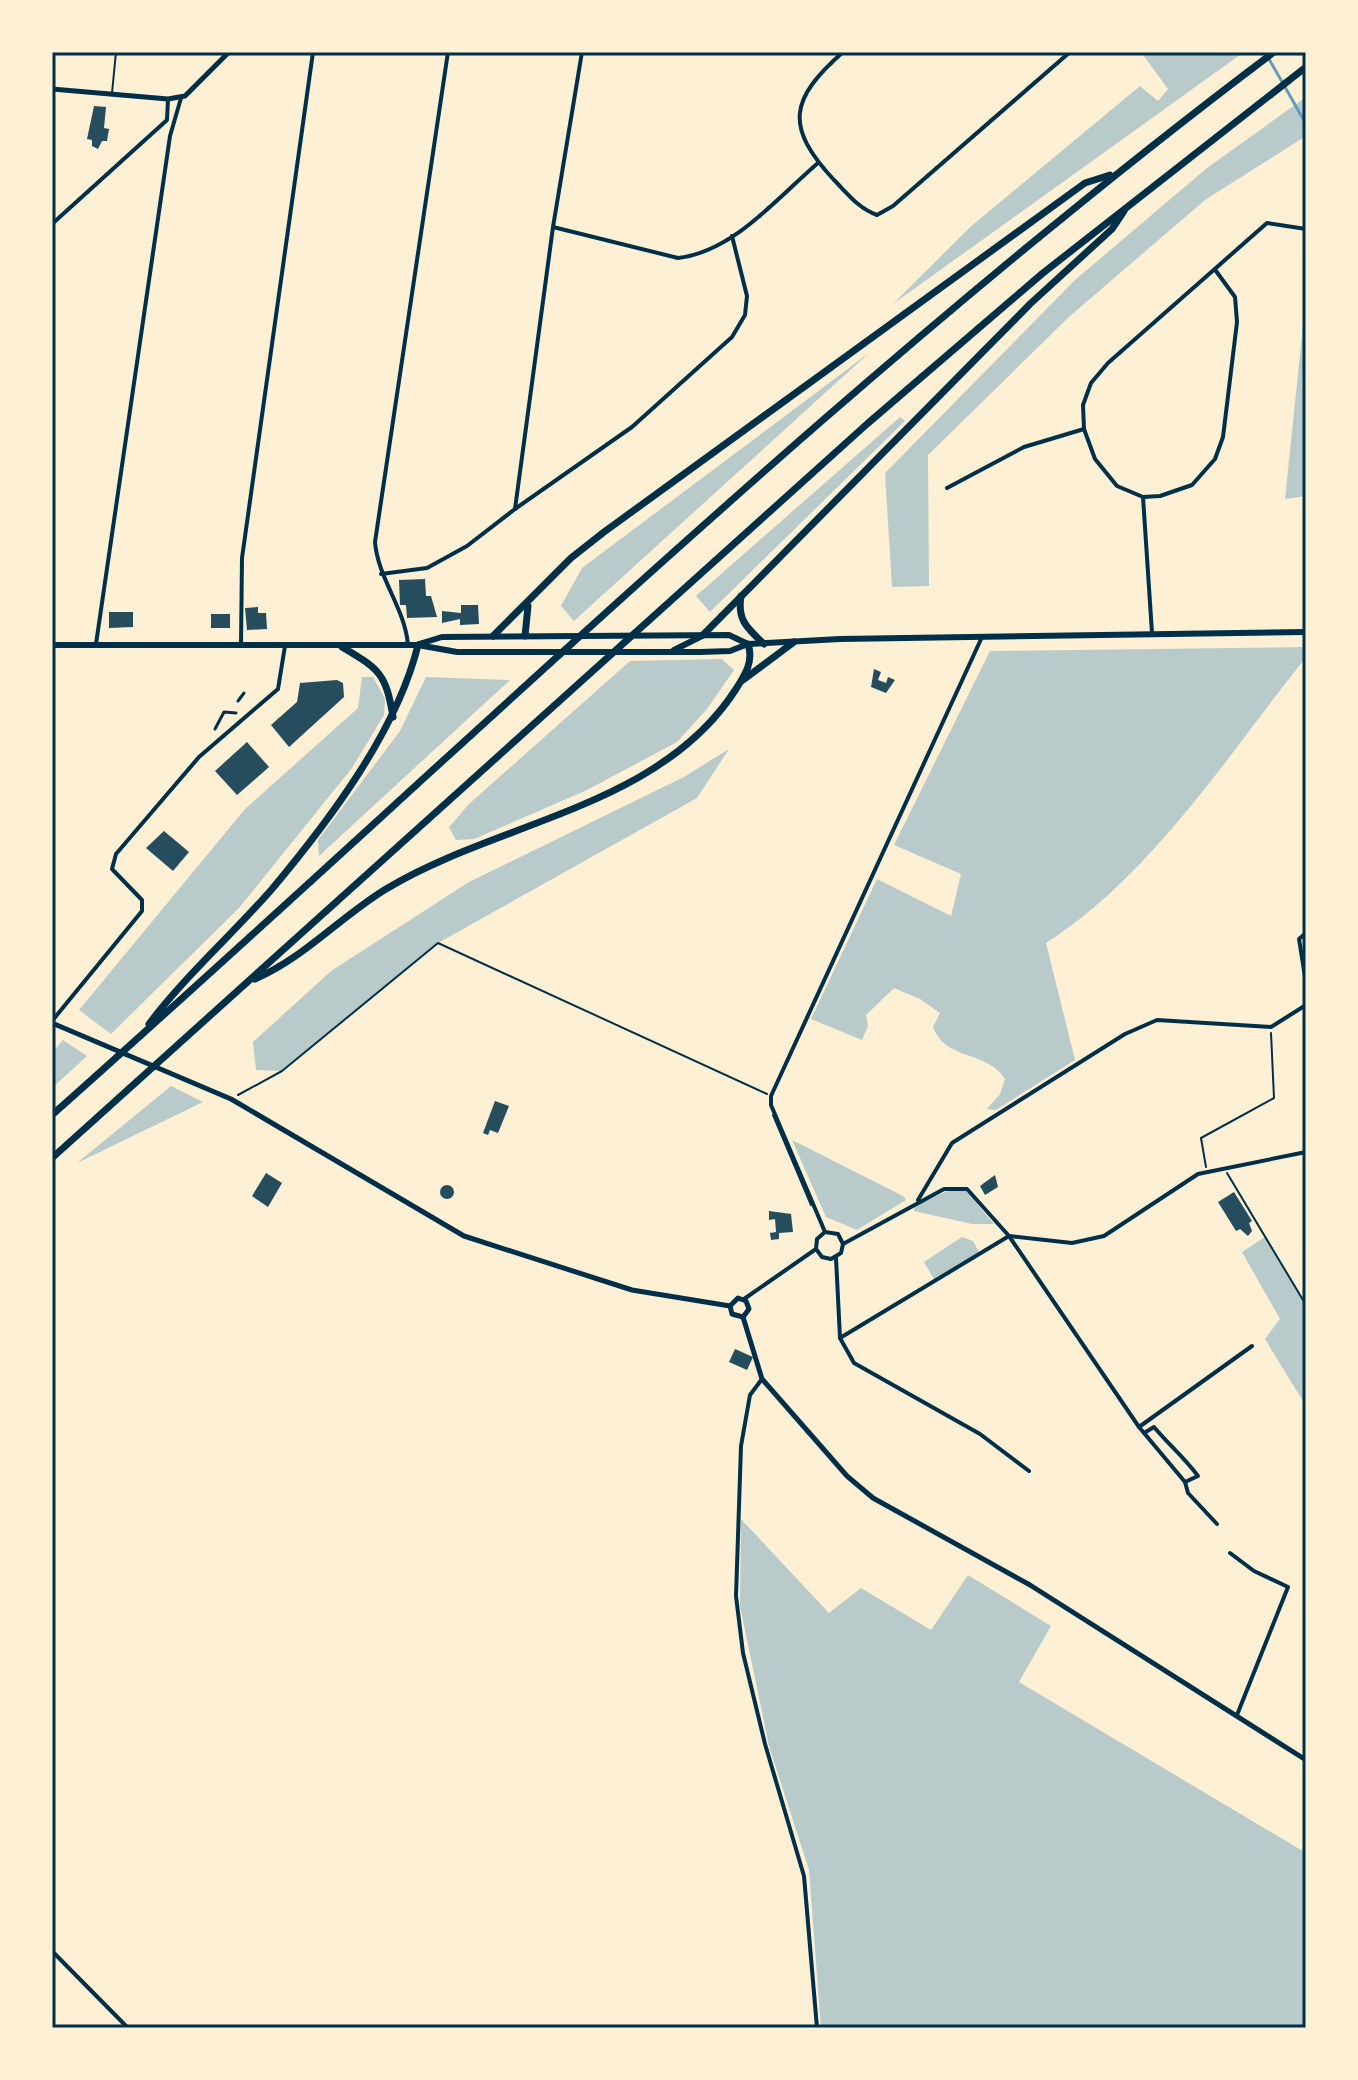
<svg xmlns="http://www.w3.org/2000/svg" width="1358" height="2080" font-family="Montserrat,sans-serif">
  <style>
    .green { fill: #b9caca }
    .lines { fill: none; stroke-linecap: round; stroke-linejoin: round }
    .stream { stroke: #669bbc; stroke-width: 3 }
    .building { fill: #264d5e }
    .path { stroke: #003049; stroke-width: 2 }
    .service { stroke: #003049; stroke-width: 2 }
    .pedestrian { stroke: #003049; stroke-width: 3 }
    .minor { stroke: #003049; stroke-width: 4 }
    .tertiary { stroke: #003049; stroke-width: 5 }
    .primary { stroke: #003049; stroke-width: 6 }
    .motorway { stroke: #003049; stroke-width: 7 }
    .neatline { fill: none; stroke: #003049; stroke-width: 3 }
  </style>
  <rect width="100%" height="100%" fill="#fdf0d5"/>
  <g class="green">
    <path d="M1141 52H1244L893 304 969 228 1140 86 1158 101 1168 89Z"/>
    <path d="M1306 97V136L1205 200 1070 316 928 455 929 586 892 587 885 473 1075 280 1207 168Z"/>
    <path d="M1306 297V496L1285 499Z"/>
    <path d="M869 353 574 621 561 606 582 568Z"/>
    <path d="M900 417 905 421 710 612 696 596Z"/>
    <path d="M1306 647V657C1229 754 1150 877 1046 943L1075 1060 996 1110 987 1109 1000 1094 1005 1079C987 1050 945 1061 933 1027L940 1013 920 999 894 988 866 1015 868 1026 862 1040 811 1019 877 879 951 916 961 874 894 845 990 651Z"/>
    <path d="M722 659 734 670 707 709 677 742 585 791 474 839 456 840 449 827 469 804 630 661Z"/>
    <path d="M362 677H373L385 699 384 715 352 768 239 908 111 1034 79 1010 245 809 358 708Z"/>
    <path d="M426 677 510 680 319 856 318 840 400 731Z"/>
    <path d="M729 749 697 798 438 943 282 1071 256 1070 253 1042 331 971 469 882 684 777Z"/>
    <path d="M63 1040 87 1056 52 1088V1053Z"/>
    <path d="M171 1086 203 1102 77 1163Z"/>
    <path d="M792 1140 903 1196 906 1200 857 1230 826 1217Z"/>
    <path d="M955 1188 966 1191 994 1224H972L914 1211 915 1205Z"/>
    <path d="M962 1237 973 1241 979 1252 934 1279 924 1262Z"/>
    <path d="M1265 1237 1306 1305V1406L1265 1339 1280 1319 1242 1252Z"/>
    <path d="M741 1519 829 1613 861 1588 931 1630 968 1575 1051 1626 1019 1682 1306 1853V2028H821L809 1870 769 1746 740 1606Z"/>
  </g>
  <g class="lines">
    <path class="stream" d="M1265 52 1306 124"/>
  </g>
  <g class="building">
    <path d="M94 106 106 107 104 128 109 129 107 141H102L98 149 92 146V140L87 139Z"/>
    <path d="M425 579 426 596H431L437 617 407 618 406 605H400L399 580Z"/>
    <path d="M461 605H478L479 624 460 625V619L442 623V611L461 613Z"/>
    <path d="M258 607V613H266L267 629 247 630 245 608Z"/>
    <path d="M109 612H133V627L109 628Z"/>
    <rect x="211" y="614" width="19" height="14"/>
    <path d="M874 669 881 672 878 680 886 683 888 677 895 680 886 693 871 687Z"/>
    <path d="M337 680 343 683 344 697 289 747 271 725 297 702 300 683Z"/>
    <path d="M247 742 269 767 237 795 215 771Z"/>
    <path d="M164 831 189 852 173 871 146 848Z"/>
    <path d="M495 1101 509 1106 498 1133 490 1130 488 1135 483 1133Z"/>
    <path d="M266 1173 282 1183 268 1207 252 1196Z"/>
    <path d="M995 1175 998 1187 985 1195 980 1186Z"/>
    <circle cx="447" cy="1192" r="7"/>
    <path d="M1234 1192 1252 1221 1249 1223 1252 1231 1248 1236 1240 1229 1236 1231 1218 1202Z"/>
    <path d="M769 1211 791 1214 793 1232 779 1233V1239L771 1240 770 1233 776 1232 775 1219 769 1220Z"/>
    <path d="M735 1349 753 1357 747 1370 729 1362Z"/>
  </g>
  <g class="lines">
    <g class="path">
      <path d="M238 1095 282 1071 438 943 767 1094"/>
      <path d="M1206 1167 1201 1138 1274 1098 1271 1033"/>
      <path d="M1227 1173 1306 1305"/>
    </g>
    <g class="service">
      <path d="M112 93 116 52"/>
      <path d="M773 1115 811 1205"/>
    </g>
    <g class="pedestrian">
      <path d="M238 701 244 693"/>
      <path d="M215 729 224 712 236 713"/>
    </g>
    <g class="minor">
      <path d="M843 52C790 99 784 126 834 180 848 194 858 208 877 215L893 206 1070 52"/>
      <path d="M52 224 167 120 168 99"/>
      <path d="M553 227 678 258C733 252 777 198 818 163"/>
      <path d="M1216 271 1235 297 1237 322 1223 437 1215 459 1192 485 1160 496 1143 497 1117 486 1095 459 1084 429 1083 405 1091 383 1108 363 1267 223 1306 229"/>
      <path d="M947 488 1024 447 1084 429"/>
      <path d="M1143 497 1152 633"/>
      <path d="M515 509 632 427 732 337 745 315 747 296 732 236"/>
      <path d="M381 574 427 568 467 546 515 509 553 227 582 52"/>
      <path d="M96 644 170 136 181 98"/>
      <path d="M241 644 242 558 313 52"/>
      <path d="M408 645C405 608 378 579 375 542L448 52"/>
      <path d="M1306 933 1299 939 1306 983"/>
      <path d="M52 1021 142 911V900L112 869 116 854 199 757 278 689 285 646"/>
      <path d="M918 1200 952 1143 1125 1034 1157 1020 1271 1027 1306 1005"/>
      <path d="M825 1232 771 1105V1096L982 637"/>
      <path d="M825 1232 838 1234 843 1244"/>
      <path d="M1009 1236 1072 1243 1104 1236 1198 1174 1306 1152"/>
      <path d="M843 1244 944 1189H967L1009 1236 1139 1427 1252 1346"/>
      <path d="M816 1249 822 1257 831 1259 841 1253 843 1244"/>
      <path d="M816 1249 817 1239 825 1232"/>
      <path d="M836 1258 840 1338 854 1363 980 1434 1029 1471"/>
      <path d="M744 1299 816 1249"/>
      <path d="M840 1338 1009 1236"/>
      <path d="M762 1379 750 1395 741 1446 736 1596 743 1653 765 1744 804 1876 817 2028"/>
      <path d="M1139 1427 1185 1482 1188 1493 1217 1524"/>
      <path d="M1144 1433 1154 1427C1170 1446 1183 1456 1198 1476L1185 1482"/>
      <path d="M1230 1553 1254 1571 1288 1587 1237 1715"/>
      <path d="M52 1951 128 2028"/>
    </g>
    <g class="tertiary">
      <path d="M52 89 168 99 185 96 229 52"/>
      <path d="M52 1023 231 1099 464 1236 632 1290 730 1306"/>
      <path d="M730 1306 738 1298 746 1301 749 1309 743 1317"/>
      <path d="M730 1306 732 1314 743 1317"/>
      <path d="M743 1317 762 1379 847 1476 873 1498 1030 1585 1306 1760"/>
    </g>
    <g class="primary">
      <path d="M419 644 442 637 729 635 748 644"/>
      <path d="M52 645H418L457 652H700L730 651 748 644 840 639 1306 632"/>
      <path d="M674 650 702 636"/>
    </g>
    <g class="motorway">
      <path d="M741 596C737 620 747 628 764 644"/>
      <path d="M703 635 1030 304 1112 229 1124 211"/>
      <path d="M493 636 571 558 604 532 1085 183 1110 175"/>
      <path d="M525 636 528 606"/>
      <path d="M342 647C379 669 386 673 393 717"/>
      <path d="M743 680 794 642"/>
      <path d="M255 979C304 958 340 917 386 889 498 821 660 808 736 689 745 675 754 661 748 644"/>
      <path d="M149 1024C186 975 232 935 272 889 329 821 397 731 418 645"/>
      <path d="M52 1115C455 757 842 377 1274 52"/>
      <path d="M52 1158 867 424 1043 273 1306 67"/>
    </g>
  </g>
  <rect width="1358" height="2080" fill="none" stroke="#fdf0d5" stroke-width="108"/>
  <rect x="54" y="54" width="1250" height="1972" class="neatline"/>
</svg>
